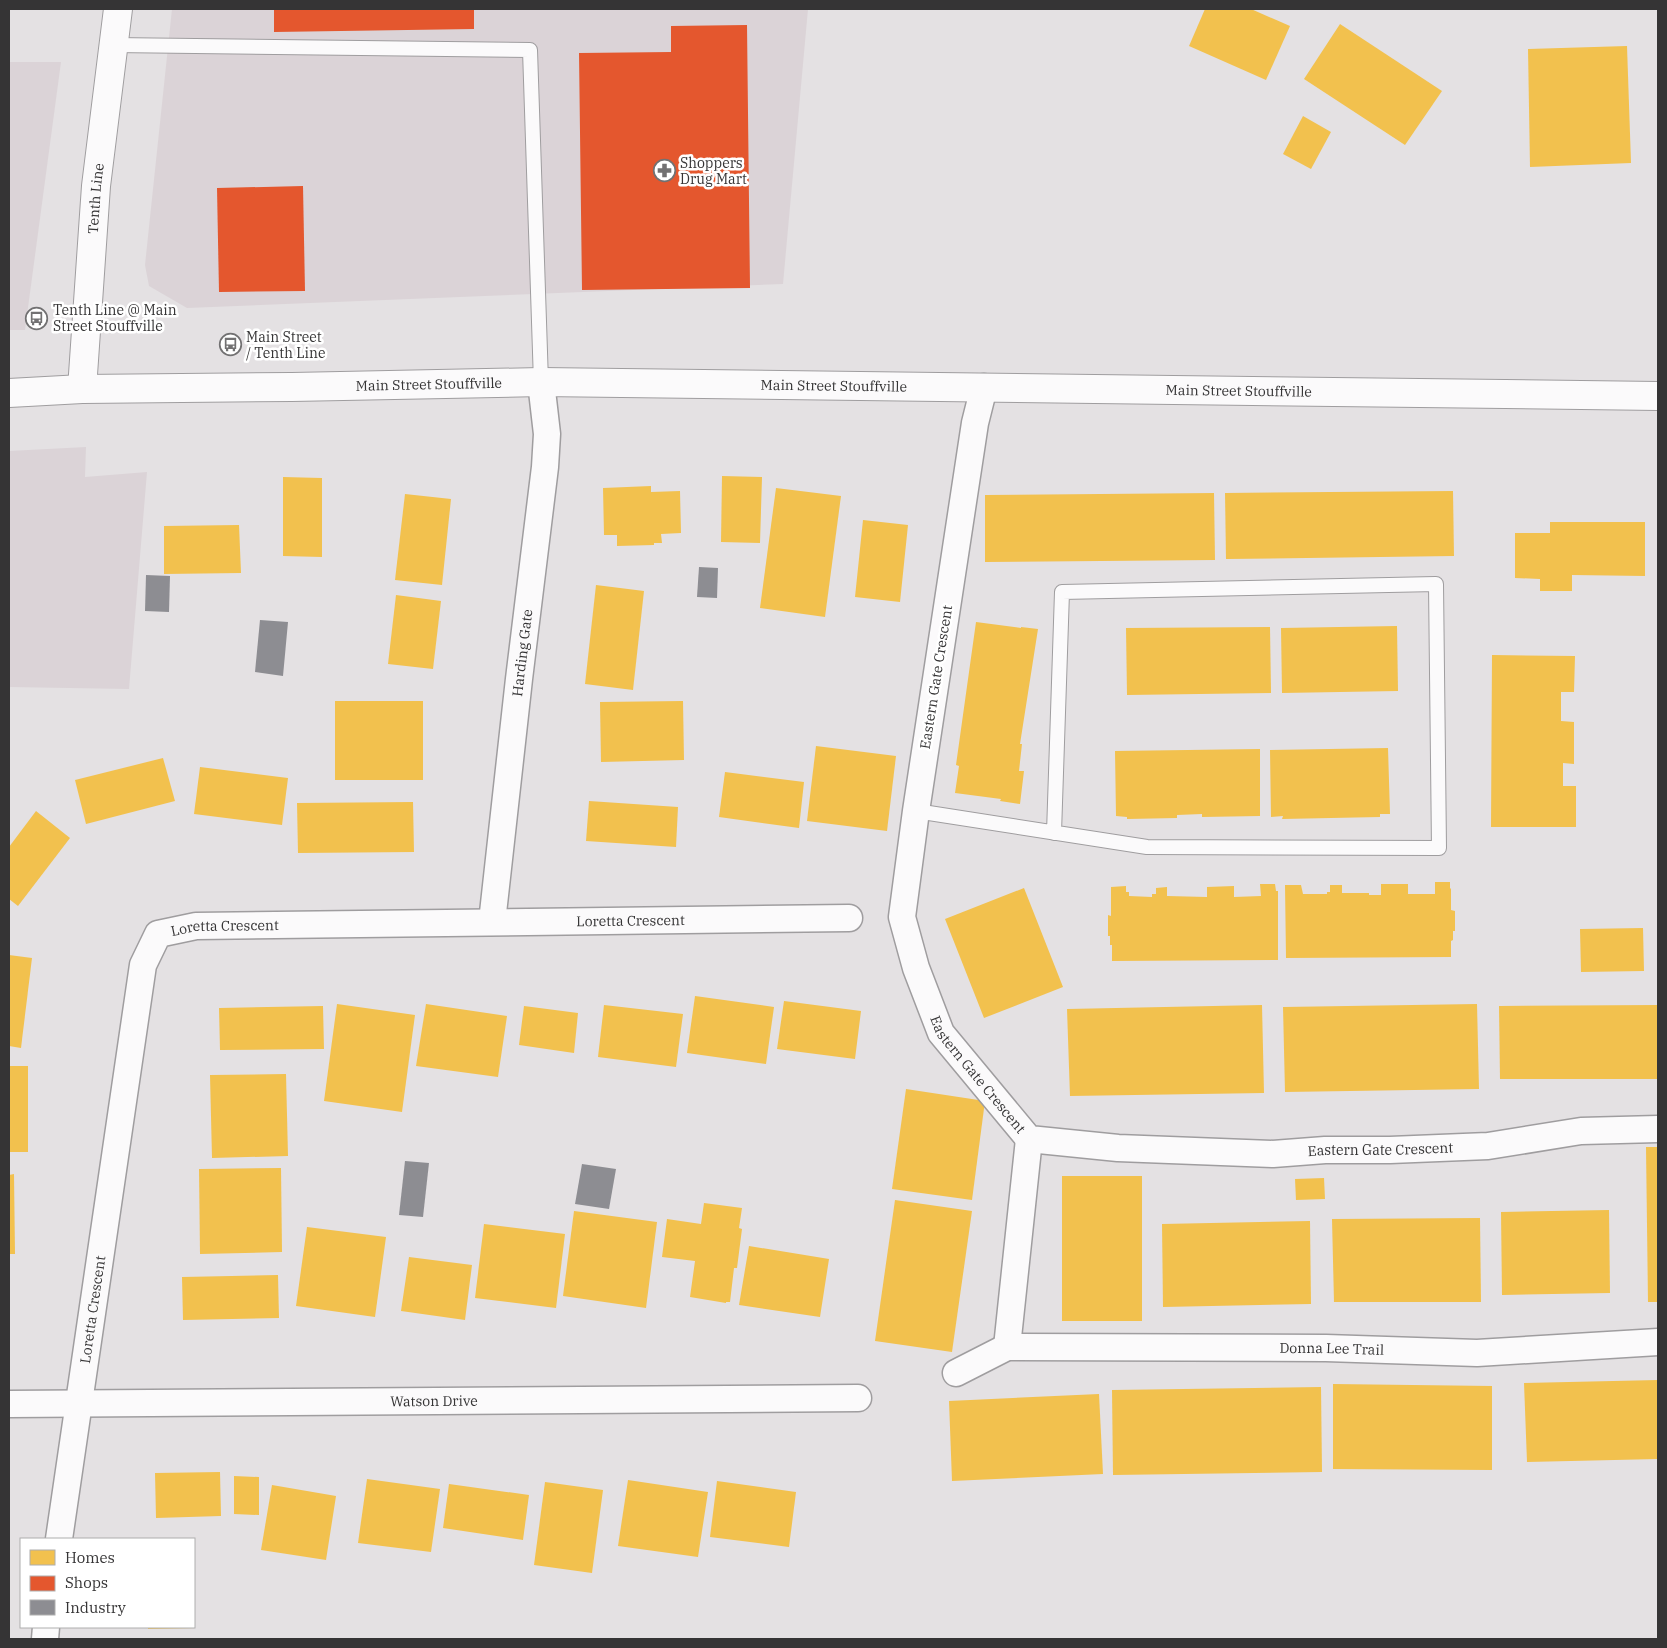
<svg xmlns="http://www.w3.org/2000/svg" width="1667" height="1648" font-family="'IBM Plex Serif',serif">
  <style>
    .built { fill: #dbd3d7 }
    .homes { fill: #f2c14e }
    .shops { fill: #e4572e }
    .industry { fill: #8d8d92 }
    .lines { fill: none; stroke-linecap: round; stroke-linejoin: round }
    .lane-casing { stroke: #9f9d9f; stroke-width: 16 }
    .street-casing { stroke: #9f9d9f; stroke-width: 29 }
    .secondary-casing { stroke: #9f9d9f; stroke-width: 30 }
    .lane { stroke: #fbfafb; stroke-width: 14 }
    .street { stroke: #fbfafb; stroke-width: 26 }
    .secondary { stroke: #fbfafb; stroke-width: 28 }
    .labels { text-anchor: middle; stroke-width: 5; stroke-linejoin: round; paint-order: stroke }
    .poi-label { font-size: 14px; fill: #353435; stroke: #fff; text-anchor: start }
    .street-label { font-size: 14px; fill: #353435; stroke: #fff }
  </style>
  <rect width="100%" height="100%" fill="#e4e1e3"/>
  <g class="built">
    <path d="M172 9H808L783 284 187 308 149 286 145 265Z"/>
    <path d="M9 62H61L25 330H9Z"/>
    <path d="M86 447 85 477 147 472 129 689 9 687V451Z"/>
  </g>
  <g class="homes">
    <path d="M1205 9H1251L1290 26 1266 80 1189 46Z"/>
    <path d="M1340 24 1442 91 1405 145 1304 79Z"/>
    <path d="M1627 46 1631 163 1530 167 1528 49Z"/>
    <path d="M1303 116 1331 132 1311 169 1283 154Z"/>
    <path d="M722 476 762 477 760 543 721 542Z"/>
    <path d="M283 477 322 478V557L283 556Z"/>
    <path d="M651 486V492L680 491 681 533 661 534 662 543H654V545L617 546V535H604L603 488Z"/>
    <path d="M776 488 841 496 825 617 760 608Z"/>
    <path d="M1453 491 1454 556 1226 559 1225 493Z"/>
    <path d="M1214 493 1215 560 985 562V495Z"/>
    <path d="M405 494 451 499 442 585 395 580Z"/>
    <path d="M863 520 908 525 900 602 855 597Z"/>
    <path d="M1550 522H1645V576L1572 575V591H1540V579L1515 578V533H1550Z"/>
    <path d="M239 525 241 573 164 574V526Z"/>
    <path d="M596 585 644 591 633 690 585 684Z"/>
    <path d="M396 595 441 601 433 669 388 664Z"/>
    <path d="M976 622 1021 628V627L1038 629 1020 744H1022L1019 771H1024L1020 804 1000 801 1001 799 955 793 959 766 956 765Z"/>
    <path d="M1397 626 1398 691 1282 693 1281 628Z"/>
    <path d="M1270 627 1271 693 1127 695 1126 628Z"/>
    <path d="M1492 655 1575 656 1574 692H1561V721L1574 722V764L1563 763V786H1576V827H1491Z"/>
    <rect x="335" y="701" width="88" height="79"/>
    <path d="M683 701 684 760 601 762 600 702Z"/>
    <path d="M816 746 896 756 887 831 807 821Z"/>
    <path d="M1388 748 1390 814H1380V817L1282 819 1283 816 1271 817 1270 750Z"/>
    <path d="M1260 749V816L1202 817V814L1177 815V818L1127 819V817L1116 816 1115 751Z"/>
    <path d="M163 758 175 801 86 824 75 780Z"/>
    <path d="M200 767 288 778 282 825 194 814Z"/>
    <path d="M725 772 804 782 799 828 719 817Z"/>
    <path d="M589 801 678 807 676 847 586 841Z"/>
    <path d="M413 802 414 852 298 853 297 803Z"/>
    <path d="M36 811 70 838 18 906 9 899V847Z"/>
    <path d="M1435 882H1450V889L1451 888V910L1455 911V931H1453V940L1451 941V957L1286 958 1285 885H1301L1303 894H1327V892H1330V885H1342V893H1369V895H1381V884H1408V894H1435Z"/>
    <path d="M1260 884H1275L1276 891H1278V960L1112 961V945H1110V936H1108V915L1111 916V887L1126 886V892H1129V896L1152 897V894H1156V888L1167 887V896L1207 897V887L1234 886V897L1261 896Z"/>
    <path d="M1024 888 1063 987 984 1018 945 919Z"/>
    <path d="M1643 928 1644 971 1581 972 1580 929Z"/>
    <path d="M9 955 32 958 21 1048 9 1046Z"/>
    <path d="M695 996 774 1007 766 1064 687 1053Z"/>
    <path d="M784 1001 861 1011 855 1059 777 1049Z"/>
    <path d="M337 1004 415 1015 402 1112 324 1101Z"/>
    <path d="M426 1004 507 1016 498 1077 416 1066Z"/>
    <path d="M1477 1004 1479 1089 1285 1092 1283 1007Z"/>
    <path d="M604 1005 683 1014 676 1067 598 1057Z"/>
    <path d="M1262 1005 1264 1093 1070 1096 1067 1009Z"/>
    <path d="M1658 1005V1079H1500L1499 1006Z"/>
    <path d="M323 1006 324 1049 220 1050 219 1008Z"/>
    <path d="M524 1006 578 1013 574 1053 519 1045Z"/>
    <rect x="9" y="1066" width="19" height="86"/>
    <path d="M286 1074 288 1156 212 1158 210 1075Z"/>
    <path d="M906 1089 985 1101 972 1200 892 1189Z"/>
    <path d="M1646 1147H1658V1302H1648Z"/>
    <path d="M281 1168 282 1252 200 1254 199 1169Z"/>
    <path d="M14 1174 15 1254H9V1175Z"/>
    <rect x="1062" y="1176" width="80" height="145"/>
    <path d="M1324 1178 1325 1199 1296 1200 1295 1179Z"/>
    <path d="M895 1200 972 1211 952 1352 875 1341Z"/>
    <path d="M704 1203 742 1208 739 1228 742 1229 737 1268H734L730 1302H726V1303L690 1297 695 1261 662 1257 667 1219 701 1224Z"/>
    <path d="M1609 1210 1610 1293 1502 1295 1501 1212Z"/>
    <path d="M574 1211 657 1222 646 1308 563 1296Z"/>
    <path d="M1480 1218 1481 1302H1334L1332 1219Z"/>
    <path d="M1310 1221 1311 1304 1163 1307 1162 1224Z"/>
    <path d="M484 1224 565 1234 556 1308 475 1298Z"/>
    <path d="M307 1227 386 1237 375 1317 296 1306Z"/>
    <path d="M749 1246 829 1259 820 1317 739 1305Z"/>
    <path d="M409 1257 472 1265 465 1320 401 1311Z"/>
    <path d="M278 1275 279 1318 183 1320 182 1277Z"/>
    <path d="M1658 1380V1459L1527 1462 1524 1383Z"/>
    <path d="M1333 1384 1492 1386V1470L1333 1469Z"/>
    <path d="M1321 1387 1322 1472 1113 1475 1112 1390Z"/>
    <path d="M1099 1394 1103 1474 952 1481 949 1401Z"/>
    <path d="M220 1472 221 1516 156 1518 155 1473Z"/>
    <path d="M234 1476 259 1477V1515L234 1514Z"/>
    <path d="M367 1479 440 1489 431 1552 358 1543Z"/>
    <path d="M628 1480 708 1492 698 1557 618 1546Z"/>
    <path d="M717 1481 796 1492 789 1547 710 1537Z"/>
    <path d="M545 1482 603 1490 592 1573 534 1565Z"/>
    <path d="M449 1484 529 1495 523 1540 443 1528Z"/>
    <path d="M272 1485 336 1496 326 1560 261 1550Z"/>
    <path d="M148 1627H195V1628L148 1629Z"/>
  </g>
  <g class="shops">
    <path d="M274 9H474V29L274 32Z"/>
    <path d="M747 25 750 288 582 290 579 53 671 52V26Z"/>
    <path d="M303 186 305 291 219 292 217 188Z"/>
  </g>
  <g class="industry">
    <path d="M699 567 718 568 717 598 697 597Z"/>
    <path d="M146 575 170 576 169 612 145 611Z"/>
    <path d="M260 620 288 622 283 676 255 672Z"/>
    <path d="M405 1161 429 1163 423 1217 399 1215Z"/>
    <path d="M582 1164 616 1169 609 1209 575 1204Z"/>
  </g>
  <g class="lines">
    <defs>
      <g id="lane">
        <path d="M113 45 530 50 541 382"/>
        <path d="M916 811 1147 847 1439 848 1436 584 1062 592 1054 833"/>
      </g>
      <g id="street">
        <path id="s1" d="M984 387 975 423 916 811 902 917 916 968 941 1033 1029 1139 1118 1148 1273 1154 1325 1150H1390L1488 1146 1581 1131 1658 1129"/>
        <path id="s2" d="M492 922 519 679 545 467 547 434 541 382"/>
        <path d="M1007 1347 1029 1139"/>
        <path id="s3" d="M956 1373 1007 1347 1326 1348 1477 1353 1658 1342"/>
        <path id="s4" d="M9 1404 858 1398"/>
        <path id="s5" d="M59 1539 143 965 158 934 196 926 849 918"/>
        <path d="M45 1639 46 1627"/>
      </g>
      <g id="secondary">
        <path id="s6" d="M82 389 96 186 118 9"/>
        <path id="s7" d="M9 393 82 389 292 387 541 382 1658 396"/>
      </g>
    </defs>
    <use href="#lane" class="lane-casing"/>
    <use href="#street" class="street-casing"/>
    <use href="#secondary" class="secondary-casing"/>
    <use href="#lane" class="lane"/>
    <use href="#street" class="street"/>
    <use href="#secondary" class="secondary"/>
  </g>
  <defs>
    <symbol id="pharmacy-ring" viewBox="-11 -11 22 22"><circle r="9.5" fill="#fff" stroke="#727172" stroke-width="1.5"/><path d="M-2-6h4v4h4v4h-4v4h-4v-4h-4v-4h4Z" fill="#727172"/></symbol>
    <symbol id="bus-ring" viewBox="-11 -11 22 22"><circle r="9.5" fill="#fff" stroke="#727172" stroke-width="1.5"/><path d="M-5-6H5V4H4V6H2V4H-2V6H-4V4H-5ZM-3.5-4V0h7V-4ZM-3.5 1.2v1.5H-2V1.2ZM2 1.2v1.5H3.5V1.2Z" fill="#727172"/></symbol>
  </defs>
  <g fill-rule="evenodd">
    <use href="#pharmacy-ring" x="652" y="158" width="25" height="25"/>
    <use href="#bus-ring" x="24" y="306" width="25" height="25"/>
    <use href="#bus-ring" x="218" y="332" width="25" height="25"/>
  </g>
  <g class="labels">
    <g class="poi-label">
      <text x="680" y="168">Shoppers<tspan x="680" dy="16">Drug Mart</tspan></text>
      <text x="53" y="315">Tenth Line @ Main<tspan x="53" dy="16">Street Stouffville</tspan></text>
      <text x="246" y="342">Main Street<tspan x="246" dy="16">/ Tenth Line</tspan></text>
    </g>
    <g class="street-label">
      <text dy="5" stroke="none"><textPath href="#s6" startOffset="191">Tenth Line</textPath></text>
      <text dy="5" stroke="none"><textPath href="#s7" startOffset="420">Main Street Stouffville</textPath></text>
      <text dy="5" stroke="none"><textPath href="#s7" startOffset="825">Main Street Stouffville</textPath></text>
      <text dy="5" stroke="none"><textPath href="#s7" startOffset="1230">Main Street Stouffville</textPath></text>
      <text dy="5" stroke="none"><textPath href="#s2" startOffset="271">Harding Gate</textPath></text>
      <text transform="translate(936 677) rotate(-81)" y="5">Eastern Gate Crescent</text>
      <text dy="5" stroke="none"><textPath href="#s5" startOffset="1088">Loretta Crescent</textPath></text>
      <text dy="5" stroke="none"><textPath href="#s5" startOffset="682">Loretta Crescent</textPath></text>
      <text dy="5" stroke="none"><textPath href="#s1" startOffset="714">Eastern Gate Crescent</textPath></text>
      <text dy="5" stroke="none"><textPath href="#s1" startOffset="1149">Eastern Gate Crescent</textPath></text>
      <text dy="5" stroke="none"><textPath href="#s5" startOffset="232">Loretta Crescent</textPath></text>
      <text dy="5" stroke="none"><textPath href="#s3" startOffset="382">Donna Lee Trail</textPath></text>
      <text dy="5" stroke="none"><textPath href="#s4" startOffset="425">Watson Drive</textPath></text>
    </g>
  </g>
  <rect width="1667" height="1648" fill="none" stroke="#353435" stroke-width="20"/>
  <rect x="20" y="1538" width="175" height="90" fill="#ffffff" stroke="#aeaeae"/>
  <rect x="30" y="1550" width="25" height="15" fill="#f2c14e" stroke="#aeaeae"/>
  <text x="65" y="1563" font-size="15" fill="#353435">Homes</text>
  <rect x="30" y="1576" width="25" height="15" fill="#e4572e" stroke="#aeaeae"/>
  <text x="65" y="1588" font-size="15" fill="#353435">Shops</text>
  <rect x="30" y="1600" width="25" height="15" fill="#8d8d92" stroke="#aeaeae"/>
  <text x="65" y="1613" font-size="15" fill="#353435">Industry</text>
</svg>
